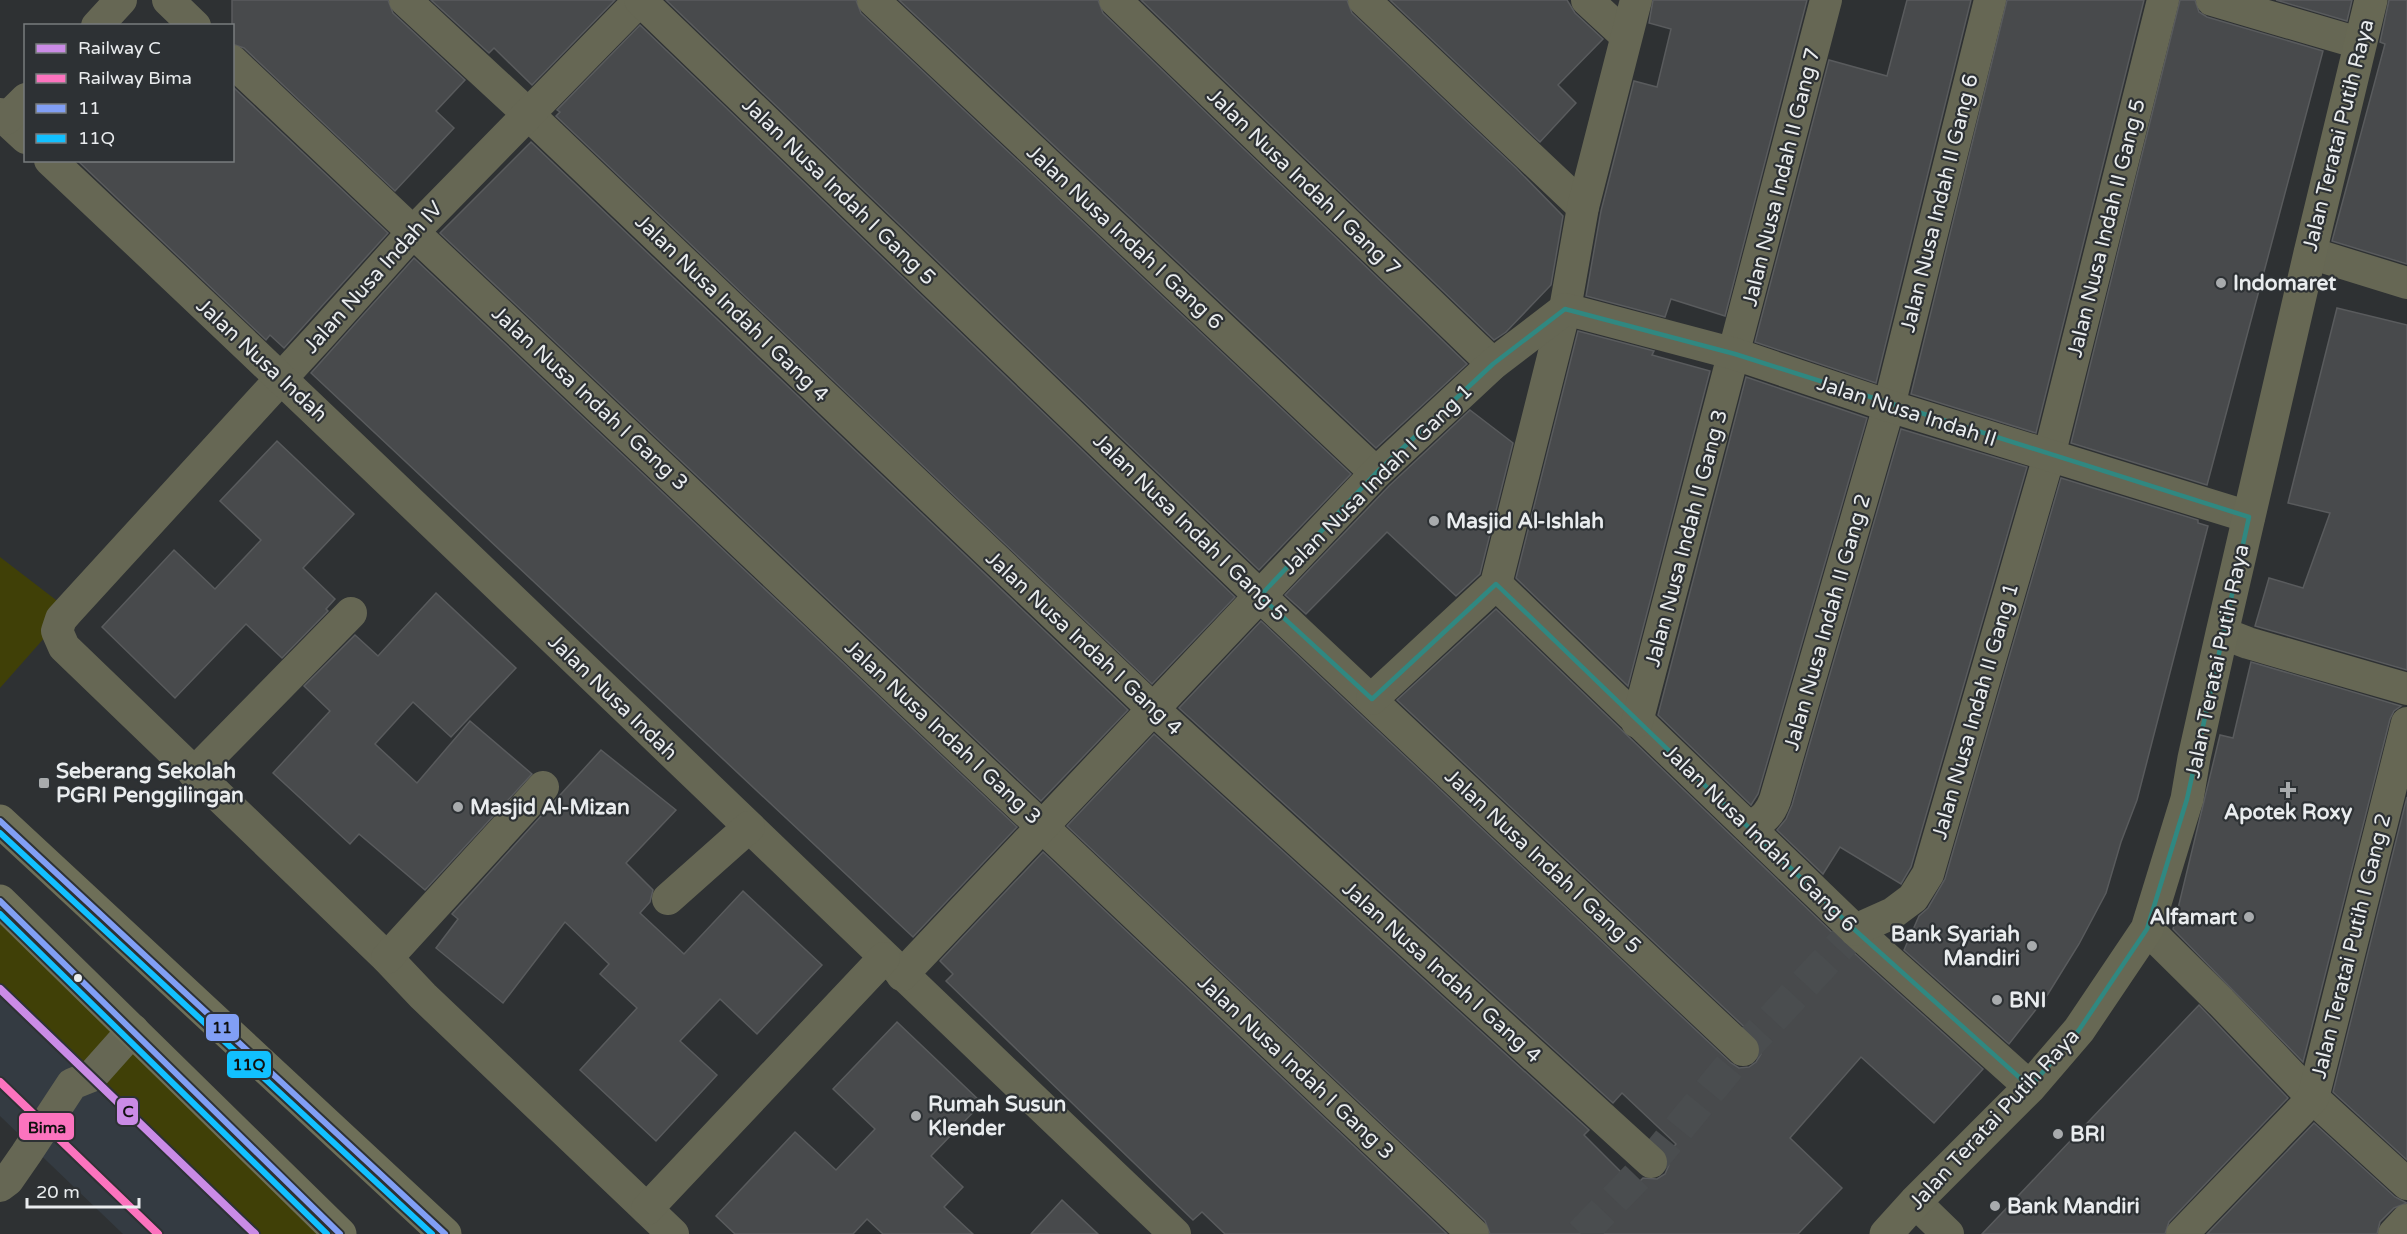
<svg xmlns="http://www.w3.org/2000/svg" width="2407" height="1234" font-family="'Varela Round',sans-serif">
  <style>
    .built { fill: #343b42 }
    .green { fill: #404007 }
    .building { fill: #484a4c; stroke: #595b5d; stroke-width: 1.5 }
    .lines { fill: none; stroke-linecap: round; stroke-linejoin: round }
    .street-tunnel { stroke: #4a4d4f; stroke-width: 32; stroke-dasharray: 32 16; stroke-linecap: butt }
    .street { stroke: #666754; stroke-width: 32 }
    .secondary { stroke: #676854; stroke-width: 33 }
    .primary { stroke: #6e6f58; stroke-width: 33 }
    .bus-1-casing { stroke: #2d3134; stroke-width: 10 }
    .bus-2-casing { stroke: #2d3134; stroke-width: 10 }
    .bus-1 { stroke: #819ff5; stroke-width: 6 }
    .bus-2 { stroke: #11c0ff; stroke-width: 6 }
    .rail-1-casing { stroke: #2d3134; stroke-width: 12 }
    .rail-2-casing { stroke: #2d3134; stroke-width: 12 }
    .rail-1 { stroke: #ca8be6; stroke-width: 8 }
    .rail-2 { stroke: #fc73be; stroke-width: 8 }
    .marked { fill: none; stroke: #308881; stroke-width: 4.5; stroke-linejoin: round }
    .poi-dot { fill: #a8abad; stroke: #2d3134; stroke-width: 2 }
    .bus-dot { fill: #e9ecee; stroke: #2d3134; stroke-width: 2 }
    .labels { text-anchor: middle; stroke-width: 4.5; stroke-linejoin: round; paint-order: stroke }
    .street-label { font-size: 21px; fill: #e9ecee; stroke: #2d3134 }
    .poi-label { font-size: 21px; font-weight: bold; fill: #e9ecee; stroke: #2d3134; text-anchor: start }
    .line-badge { stroke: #2d3134; stroke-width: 2 }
    .pale-badge-label { font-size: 16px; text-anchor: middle; font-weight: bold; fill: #111 }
  </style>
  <rect width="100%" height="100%" fill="#2e3133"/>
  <path class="built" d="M0 989 48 1034 256 1234H123L0 1116Z"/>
  <g class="green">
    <path d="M0 557 69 610 0 688Z"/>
    <path d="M0 898 346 1234H256L0 989Z"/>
  </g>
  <g class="building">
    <path d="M232 0H388L393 13 465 80 436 111 454 128 395 191 244 48 232 44Z"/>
    <path d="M431 0H615L532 85 494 48 489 53Z"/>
    <path d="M666 0H856L861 13 1351 474 1259 570Z"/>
    <path d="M899 0H1098L1103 13 1467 364 1376 448Z"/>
    <path d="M1141 0H1347L1352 13 1516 168 1563 216 1551 285 1506 332 1494 340Z"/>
    <path d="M1390 0H1567L1575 13 1603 39 1558 85 1576 103 1540 142Z"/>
    <path d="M1653 0H1807L1725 316 1671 299 1665 317 1586 296 1601 211 1634 81 1657 87 1671 29 1649 23Z"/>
    <path d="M1907 0H1971L1876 383 1755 342 1829 60 1887 76Z"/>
    <path d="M2007 0H2144L2036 433 1911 394Z"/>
    <path d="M2180 0H2195L2199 12 2207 17 2323 51 2207 485 2071 443Z"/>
    <path d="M2276 0H2352L2347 21Z"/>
    <path d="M2389 0H2407V264L2332 241 2385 44 2380 42Z"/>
    <path d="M640 25 1235 597 1152 684 556 116 560 112 557 110Z"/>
    <path d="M232 86 388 233 284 348 270 335 266 340 77 160H232Z"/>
    <path d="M531 142 1128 710 1041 801 440 233Z"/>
    <path d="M414 258 1017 827 913 937 311 373Z"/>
    <path d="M2337 308 2407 325V670L2255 626 2269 578 2303 588 2330 513 2288 503Z"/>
    <path d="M1578 331 1654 351 1652 355 1710 371 1628 686 1516 578Z"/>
    <path d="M1746 377 1867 418 1758 794 1751 805 1658 715Z"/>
    <path d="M1470 410 1513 443 1480 574 1456 596 1387 532 1306 614 1285 595 1389 486Z"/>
    <path d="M1901 429 2027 467 1911 867 1901 884 1840 847 1823 874 1777 830 1786 819 1792 805Z"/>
    <path d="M277 441 354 514 303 568 335 599 326 609 328 611 282 658 246 624 175 698 102 627 174 550 215 589 261 540 220 501Z"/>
    <path d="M2061 478 2198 520V523L2208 526 2137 800 2121 842 2106 893 2079 944 2048 994 2009 1044 1904 950 1919 916 1928 908 1945 879Z"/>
    <path d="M436 593 516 668 451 737 413 702 375 744 417 783 470 721 532 774 425 890 359 834 350 844 273 773 330 711 304 686 355 635 378 656Z"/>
    <path d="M1496 609 1843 943 1983 1069 1934 1123 1861 1057 1790 1138 1842 1188 1798 1234H1490L1485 1221 1067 826 1154 734 1589 1130 1584 1135 1635 1186 1643 1178 1657 1179 1665 1174 1669 1165 1667 1154 1676 1144 1622 1093 1613 1103 1179 708 1261 621 1731 1063 1739 1068 1749 1067 1756 1062 1761 1054 1760 1044 1755 1037 1397 700Z"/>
    <path d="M2251 662 2401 706 2394 711 2390 719 2303 1062 2173 929 2220 735 2233 738Z"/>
    <path d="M601 750 676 810 626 863 653 890 650 902 640 913 684 954 743 891 822 965 757 1034 720 999 680 1041 717 1075 656 1141 580 1070 637 1008 600 974 609 964 565 922 503 1003 436 948 458 919 452 914Z"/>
    <path d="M2407 797V1160L2333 1092Z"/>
    <path d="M1043 852 1447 1234H1225L1202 1212 1193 1220 946 981 953 974 940 961Z"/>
    <path d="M2199 1005 2288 1098 2169 1222 2165 1234H1982Z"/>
    <path d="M897 1022 982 1103 931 1156 963 1187 944 1207 973 1234H883L867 1219 853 1234H735L716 1216 795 1132 836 1170 875 1129 833 1089Z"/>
    <path d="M2314 1123 2395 1197 2407 1203 2394 1208 2380 1222 2377 1234H2207Z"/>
    <path d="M1062 1200 1098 1234H1031Z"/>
  </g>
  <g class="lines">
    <path class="street-tunnel" d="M1581 1234 1651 1162 1743 1050 1855 930"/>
    <g class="street">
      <path d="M168 0 195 26"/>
      <path d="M405 0 527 113 1152 708 1651 1162"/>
      <path d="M640 0 414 231 319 337 69 610 61 619 57 631 64 647 387 958 423 996 673 1234"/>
      <path d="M640 0 1260 596 1743 1050"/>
      <path d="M873 0 1376 473"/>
      <path d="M1115 0 1493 364"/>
      <path d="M1364 0 1583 207"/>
      <path d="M1587 0 1625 35"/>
      <path d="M2212 0 2359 43"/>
      <path d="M97 26 121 0"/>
      <path d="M232 61 1473 1234"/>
      <path d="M0 114 26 138"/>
      <path d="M6 119 26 99"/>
      <path d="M50 160C428 515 799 877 1175 1234"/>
      <path d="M2310 253 2407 283"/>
      <path d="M1496 584 1855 930 2030 1087"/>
      <path d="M2222 633 2248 643 2407 689"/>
      <path d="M1372 699 1496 584 1565 309 1583 207 1636 0"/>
      <path d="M1637 722 1826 0"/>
      <path d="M194 773 351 613"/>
      <path d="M1750 827C1763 820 1770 814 1775 800L1889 406 1990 0"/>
      <path d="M668 899 749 827"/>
      <path d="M2147 929 2221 1002 2313 1098 2407 1184"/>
      <path d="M1855 930 1893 913 1913 898 1928 874 2049 456 2163 0"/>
      <path d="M387 958 543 787"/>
      <path d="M902 975 1376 473 1493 364 1565 309 1735 354 1889 406 2249 517"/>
      <path d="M0 1186 8 1180 26 1154 72 1084 92 1076 133 1030"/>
      <path d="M1915 1202 1948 1234"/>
      <path d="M647 1209 884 958"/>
      <path d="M2182 1234 2313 1098 2407 723"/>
      <path d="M2394 1234 2407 1220"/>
    </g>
    <path class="secondary" d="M1886 1234 1915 1202 2030 1087 2079 1030 2147 929 2187 799 2194 758 2222 633 2310 253 2371 0"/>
    <g class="primary">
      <path d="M0 821 445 1234"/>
      <path d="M0 901 340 1234"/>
    </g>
    <defs>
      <g id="bus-1">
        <path d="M0 821 445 1234"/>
        <path d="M0 901 340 1234"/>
      </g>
      <g id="bus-2">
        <path d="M0 833 432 1234"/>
        <path d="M0 914 327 1234"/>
      </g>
    </defs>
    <use href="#bus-1" class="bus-1-casing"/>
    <use href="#bus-2" class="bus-2-casing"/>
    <use href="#bus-1" class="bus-1"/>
    <use href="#bus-2" class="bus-2"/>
    <defs>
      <path id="rail-1" d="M0 989 255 1234"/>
      <path id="rail-2" d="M0 1082 158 1234"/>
    </defs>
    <use href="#rail-1" class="rail-1-casing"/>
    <use href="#rail-2" class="rail-2-casing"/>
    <use href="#rail-1" class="rail-1"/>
    <use href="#rail-2" class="rail-2"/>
  </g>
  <path class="marked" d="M1565 309 1735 354 2249 517 2187 799 2147 929 2079 1030 2030 1087 1855 930 1496 584 1372 699 1260 596 1376 473 1493 364Z"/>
  <g class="poi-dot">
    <circle cx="2221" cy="283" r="6"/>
    <circle cx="1434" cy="521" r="6"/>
    <rect x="38" y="777" width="12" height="12" rx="3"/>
    <path d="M2285 781h6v6h6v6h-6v6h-6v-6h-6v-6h6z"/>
    <circle cx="458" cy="807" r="6"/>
    <circle cx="2249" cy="917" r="6"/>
    <circle cx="2032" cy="946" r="6"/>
    <circle cx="1997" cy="1000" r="6"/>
    <circle cx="916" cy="1116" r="6"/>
    <circle cx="2058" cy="1134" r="6"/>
    <circle cx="1995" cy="1206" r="6"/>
  </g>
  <circle class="bus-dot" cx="78" cy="978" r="5"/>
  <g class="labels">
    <g class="street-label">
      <text transform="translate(2338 135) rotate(-76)" y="7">Jalan Teratai Putih Raya</text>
      <text transform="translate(1781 177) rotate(-76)" y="7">Jalan Nusa Indah II Gang 7</text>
      <text transform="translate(1304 182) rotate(44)" y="7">Jalan Nusa Indah I Gang 7</text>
      <text transform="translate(839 191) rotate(44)" y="7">Jalan Nusa Indah I Gang 5</text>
      <text transform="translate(1939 203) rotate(-76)" y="7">Jalan Nusa Indah II Gang 6</text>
      <text transform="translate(2106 228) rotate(-76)" y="7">Jalan Nusa Indah II Gang 5</text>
      <text transform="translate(1125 237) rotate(43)" y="7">Jalan Nusa Indah I Gang 6</text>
      <text transform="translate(373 277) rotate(-48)" y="7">Jalan Nusa Indah IV</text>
      <text transform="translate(732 308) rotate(44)" y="7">Jalan Nusa Indah I Gang 4</text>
      <text transform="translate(262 360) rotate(43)" y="7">Jalan Nusa Indah</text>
      <text transform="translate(590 398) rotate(43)" y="7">Jalan Nusa Indah I Gang 3</text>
      <text transform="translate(1907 411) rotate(18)" y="7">Jalan Nusa Indah II</text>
      <text transform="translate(1377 479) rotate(-45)" y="7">Jalan Nusa Indah I Gang 1</text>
      <text transform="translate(1190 527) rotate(44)" y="7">Jalan Nusa Indah I Gang 5</text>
      <text transform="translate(1686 538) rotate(-75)" y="7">Jalan Nusa Indah II Gang 3</text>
      <text transform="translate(1827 622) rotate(-74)" y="7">Jalan Nusa Indah II Gang 2</text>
      <text transform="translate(1084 643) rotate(43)" y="7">Jalan Nusa Indah I Gang 4</text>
      <text transform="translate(2217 661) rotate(-78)" y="7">Jalan Teratai Putih Raya</text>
      <text transform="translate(613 697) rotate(44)" y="7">Jalan Nusa Indah</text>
      <text transform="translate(1975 711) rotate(-74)" y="7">Jalan Nusa Indah II Gang 1</text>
      <text transform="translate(943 732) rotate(43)" y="7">Jalan Nusa Indah I Gang 3</text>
      <text transform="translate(1760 838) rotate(44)" y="7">Jalan Nusa Indah I Gang 6</text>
      <text transform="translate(1543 861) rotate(43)" y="7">Jalan Nusa Indah I Gang 5</text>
      <text transform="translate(2351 946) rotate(-76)" y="7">Jalan Teratai Putih I Gang 2</text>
      <text transform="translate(1442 972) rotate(42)" y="7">Jalan Nusa Indah I Gang 4</text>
      <text transform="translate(1296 1067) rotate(43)" y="7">Jalan Nusa Indah I Gang 3</text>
      <text transform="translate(1994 1119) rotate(-47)" y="7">Jalan Teratai Putih Raya</text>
    </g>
    <g class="poi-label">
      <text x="2233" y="290">Indomaret</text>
      <text x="1446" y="528">Masjid Al-Ishlah</text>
      <text x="56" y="778">Seberang Sekolah<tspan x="56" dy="24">PGRI Penggilingan</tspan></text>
      <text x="470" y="814">Masjid Al-Mizan</text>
      <text x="2288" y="819" text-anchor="middle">Apotek Roxy</text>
      <text x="2237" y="924" text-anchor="end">Alfamart</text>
      <text x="2020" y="941" text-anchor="end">Bank Syariah<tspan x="2020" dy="24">Mandiri</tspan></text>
      <text x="2009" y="1007">BNI</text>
      <text x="928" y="1111">Rumah Susun<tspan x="928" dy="24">Klender</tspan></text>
      <text x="2070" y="1141">BRI</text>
      <text x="2007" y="1213">Bank Mandiri</text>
    </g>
  </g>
  <g class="line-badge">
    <rect x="205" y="1013" width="35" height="29" rx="6" fill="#819ff5"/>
    <rect x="226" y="1050" width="46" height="29" rx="6" fill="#11c0ff"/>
    <rect x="116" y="1097" width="23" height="29" rx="6" fill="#ca8be6"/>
    <rect x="18" y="1112" width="57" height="29" rx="6" fill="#fc73be"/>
  </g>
  <g class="pale-badge-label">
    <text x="222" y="1033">11</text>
    <text x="249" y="1070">11Q</text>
    <text x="128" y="1117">C</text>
    <text x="47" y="1133">Bima</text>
  </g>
  <rect x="24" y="24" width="210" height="138" fill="#2d3134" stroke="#787c7e" stroke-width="1.5"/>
  <rect x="36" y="44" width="30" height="9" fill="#ca8be6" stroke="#787c7e" stroke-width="1.5"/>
  <text x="78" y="54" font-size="18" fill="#e9ecee">Railway C</text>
  <rect x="36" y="74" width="30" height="9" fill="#fc73be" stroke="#787c7e" stroke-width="1.5"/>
  <text x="78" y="84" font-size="18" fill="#e9ecee">Railway Bima</text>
  <rect x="36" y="104" width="30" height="9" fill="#819ff5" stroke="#787c7e" stroke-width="1.5"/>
  <text x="78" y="114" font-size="18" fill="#e9ecee">11</text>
  <rect x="36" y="134" width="30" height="9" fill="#11c0ff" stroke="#787c7e" stroke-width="1.5"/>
  <text x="78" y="144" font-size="18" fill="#e9ecee">11Q</text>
  <path d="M27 1198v9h112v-9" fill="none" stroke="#e9ecee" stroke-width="3"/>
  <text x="36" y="1198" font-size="18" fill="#e9ecee" stroke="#2d3134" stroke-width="4.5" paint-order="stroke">20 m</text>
</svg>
